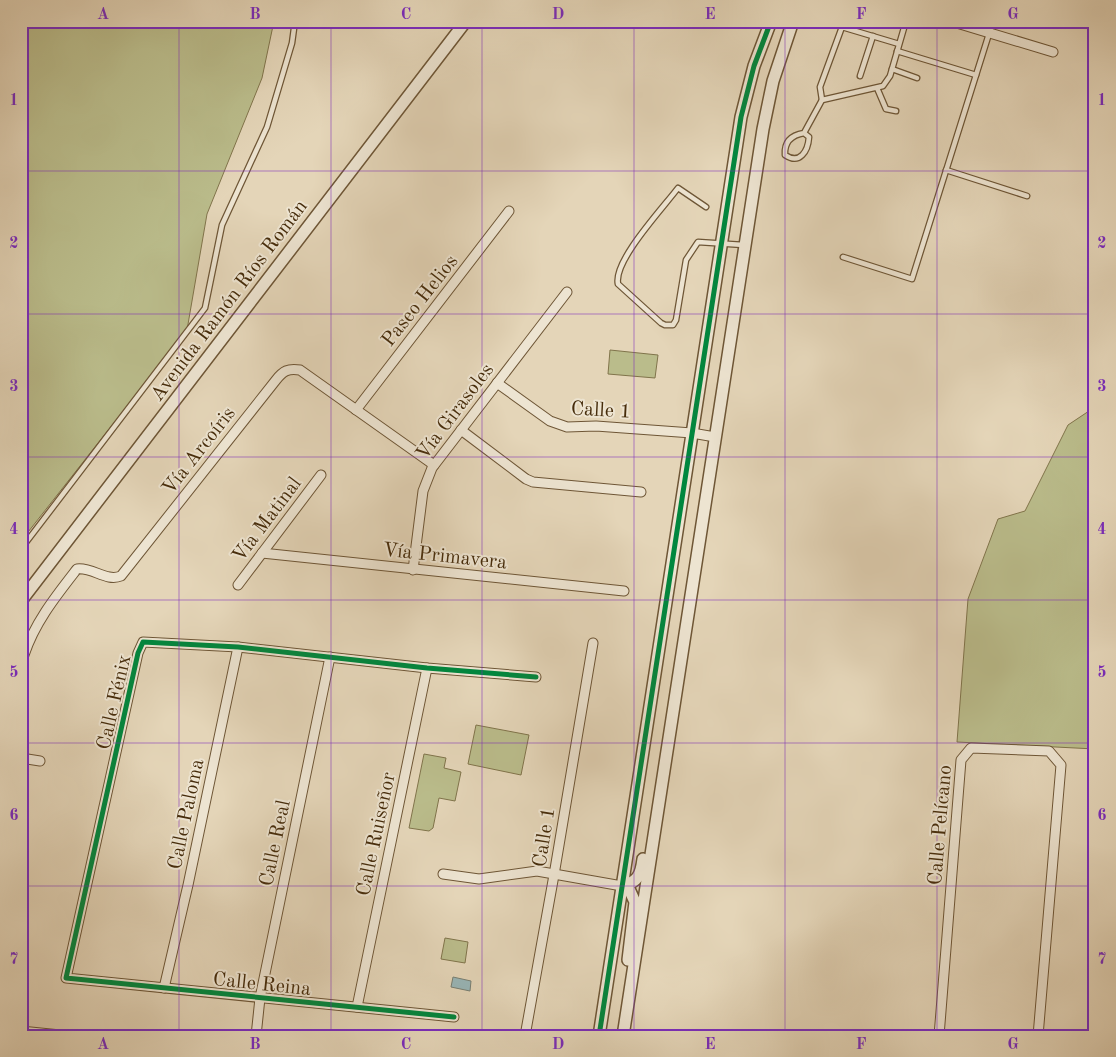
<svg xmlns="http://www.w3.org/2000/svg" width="1116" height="1057" font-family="'Old Standard TT',serif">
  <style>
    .green { fill: #babc8b; stroke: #80744b }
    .water { fill: #98b6b8; stroke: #777f73 }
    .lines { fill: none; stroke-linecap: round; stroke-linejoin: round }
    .service-casing { stroke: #6e5636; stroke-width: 7 }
    .minor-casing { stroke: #6e5636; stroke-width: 11 }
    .tertiary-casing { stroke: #6e5636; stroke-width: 14 }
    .service { stroke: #ede4d1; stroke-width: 4.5 }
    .minor { stroke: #ede4d1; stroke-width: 9 }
    .tertiary { stroke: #ede4d1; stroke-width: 11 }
    .cycleway-casing { stroke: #ede4d1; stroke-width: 8 }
    .cycleway { stroke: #00873e; stroke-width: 5 }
    .grid { fill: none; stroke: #7b2cbf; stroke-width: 1; stroke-opacity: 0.55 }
    .labels { text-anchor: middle; stroke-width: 4; stroke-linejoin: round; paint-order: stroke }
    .street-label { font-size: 20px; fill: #462c0b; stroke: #ede4d1 }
    .neatline { fill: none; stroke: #7b2cbf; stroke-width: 2 }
    .grid-label { font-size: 16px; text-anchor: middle; font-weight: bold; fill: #7b2cbf }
  </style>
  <rect width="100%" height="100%" fill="#e4d5b8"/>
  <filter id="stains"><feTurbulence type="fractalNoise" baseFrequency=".004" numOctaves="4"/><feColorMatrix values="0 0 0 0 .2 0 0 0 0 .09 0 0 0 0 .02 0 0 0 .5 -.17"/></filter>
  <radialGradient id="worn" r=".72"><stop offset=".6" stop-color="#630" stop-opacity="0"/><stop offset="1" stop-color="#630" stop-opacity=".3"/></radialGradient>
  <g class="green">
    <path d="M21 21H274L262 78 207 214 187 330 21 541Z"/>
    <path d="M610 350 658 355 655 378 608 374Z"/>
    <path d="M1095 407V749L957 742 968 599 998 519 1025 511 1068 425Z"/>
    <path d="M476 725 529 735 521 775 468 764Z"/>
    <path d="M424 754 446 758 444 768 461 772 455 801 439 798 433 828 429 831 409 828Z"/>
    <path d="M445 938 468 942 465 963 441 959Z"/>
  </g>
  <path class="water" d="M453 977 471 981 470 991 451 987Z"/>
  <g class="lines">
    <defs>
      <g id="service">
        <path d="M899 44 842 27 820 87 822 100 883 86 890 76 906 21"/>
        <path d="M897 51 976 75"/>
        <path d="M892 69 917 78"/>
        <path d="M860 76 873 36"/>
        <path d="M877 88 886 109 896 111"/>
        <path d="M804 133 809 137C808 151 800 165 785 155 784 141 792 135 804 133L822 100"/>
        <path d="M946 170 1027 196"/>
        <path d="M706 207 678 188C663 208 613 261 618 284L661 323 665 325H673L676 320 686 260 698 242 744 245"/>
        <path d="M843 257 912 279 993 21"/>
        <path d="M21 549 205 308 222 225 267 127 292 43 295 21"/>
      </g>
      <g id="minor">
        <path d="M950 21 1053 52"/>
        <path d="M497 383 550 421 567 427 596 426 692 433 715 437"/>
        <path d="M356 410 509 211"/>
        <path d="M461 430 526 479 533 482 641 492"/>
        <path d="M262 553 624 591"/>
        <path d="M413 570 423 491 432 468 567 292"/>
        <path d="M238 585 321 475"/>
        <path d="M24 655C35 622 56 596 77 569 93 567 106 582 121 576L276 380C283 371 288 368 300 370L434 465"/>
        <path d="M21 758 40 761"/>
        <path d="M443 874 479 879 537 871 622 886"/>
        <path d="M164 988 188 885 238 647"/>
        <path d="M357 1007 427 668"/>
        <path d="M454 1017 66 978 138 653 143 642 238 647 427 668 536 677"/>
        <path d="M21 1031 70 1036"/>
        <path d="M256 1036 260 998 330 657"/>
        <path d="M525 1036 554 875 593 643"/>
        <path d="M939 1036 961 760 971 748 1049 751 1061 765 1038 1036"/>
      </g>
      <g id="tertiary">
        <path d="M21 601 466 21"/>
        <path d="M622 886 629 889 635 902 628 960"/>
        <path d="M622 886C638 882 641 875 643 859"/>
        <path d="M599 1036 741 117 754 66 771 21"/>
        <path d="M623 1036 763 129 773 81 793 21"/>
      </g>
    </defs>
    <use href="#service" class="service-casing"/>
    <use href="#minor" class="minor-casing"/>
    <use href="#tertiary" class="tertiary-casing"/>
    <use href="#service" class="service"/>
    <use href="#minor" class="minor"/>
    <use href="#tertiary" class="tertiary"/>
    <defs>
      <g id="cycleway">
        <path d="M454 1017 66 978 138 653 143 642 238 647 427 668 536 677"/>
        <path d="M599 1036 741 117 754 66 771 21"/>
      </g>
    </defs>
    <use href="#cycleway" class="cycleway-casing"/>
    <use href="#cycleway" class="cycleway"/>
  </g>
  <path class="grid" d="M179 21V1036M331 21V1036M482 21V1036M634 21V1036M785 21V1036M937 21V1036M21 171H1095M21 314H1095M21 457H1095M21 600H1095M21 743H1095M21 886H1095"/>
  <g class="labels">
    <g class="street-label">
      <text transform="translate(228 300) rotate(-53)" y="7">Avenida Ramón Ríos Román</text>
      <text transform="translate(419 300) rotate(-52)" y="7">Paseo Helios</text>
      <text transform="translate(601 409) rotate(3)" y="7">Calle 1</text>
      <text transform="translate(454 411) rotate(-53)" y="7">Vía Girasoles</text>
      <text transform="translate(198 450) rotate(-52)" y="7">Vía Arcoíris</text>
      <text transform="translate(266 519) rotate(-53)" y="7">Vía Matinal</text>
      <text transform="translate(445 555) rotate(6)" y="7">Vía Primavera</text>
      <text transform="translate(113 702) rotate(-77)" y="7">Calle Fénix</text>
      <text transform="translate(185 814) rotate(-78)" y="7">Calle Paloma</text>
      <text transform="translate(939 825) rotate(-85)" y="7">Calle Pelícano</text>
      <text transform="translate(375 834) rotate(-78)" y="7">Calle Ruiseñor</text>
      <text transform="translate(543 837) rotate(-81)" y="7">Calle 1</text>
      <text transform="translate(274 843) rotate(-78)" y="7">Calle Real</text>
      <text transform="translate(262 983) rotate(6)" y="7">Calle Reina</text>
    </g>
  </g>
  <rect width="1116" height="1057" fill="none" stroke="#e4d5b8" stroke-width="55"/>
  <rect x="28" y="28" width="1060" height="1002" class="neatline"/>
  <g class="grid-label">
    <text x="103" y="19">A</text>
    <text x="255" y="19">B</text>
    <text x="406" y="19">C</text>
    <text x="558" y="19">D</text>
    <text x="710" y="19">E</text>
    <text x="861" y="19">F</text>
    <text x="1013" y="19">G</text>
    <text x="14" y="105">1</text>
    <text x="1102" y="105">1</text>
    <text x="14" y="248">2</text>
    <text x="1102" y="248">2</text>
    <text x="14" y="391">3</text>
    <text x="1102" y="391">3</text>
    <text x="14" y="534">4</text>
    <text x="1102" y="534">4</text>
    <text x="14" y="677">5</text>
    <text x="1102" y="677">5</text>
    <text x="14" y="820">6</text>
    <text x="1102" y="820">6</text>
    <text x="14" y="964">7</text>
    <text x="1102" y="964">7</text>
    <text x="103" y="1049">A</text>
    <text x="255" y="1049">B</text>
    <text x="406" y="1049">C</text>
    <text x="558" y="1049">D</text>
    <text x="710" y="1049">E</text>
    <text x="861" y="1049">F</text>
    <text x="1013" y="1049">G</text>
  </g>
  <rect width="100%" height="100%" filter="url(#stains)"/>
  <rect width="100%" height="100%" fill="url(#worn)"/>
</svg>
